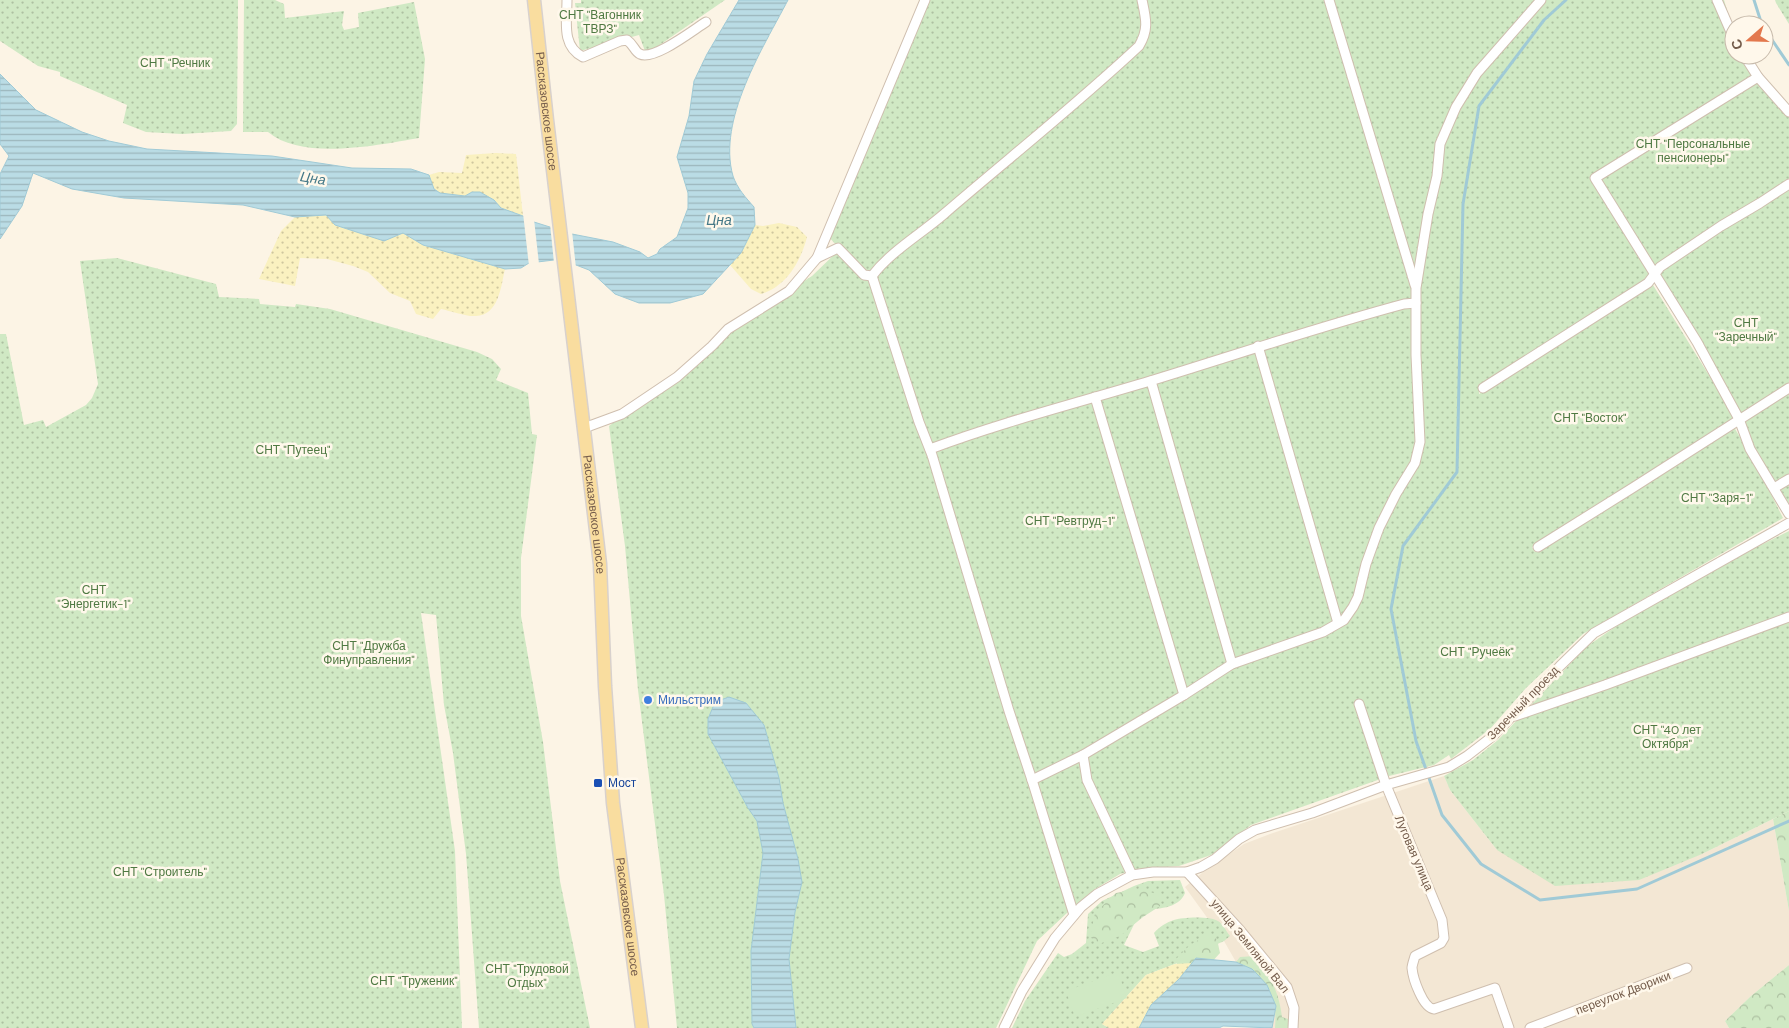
<svg xmlns="http://www.w3.org/2000/svg" width="1789" height="1028" font-family="'DM Sans',sans-serif">
  <style>
    .residential { fill: #f3e7d4 }
    .grass { fill: url(#grass-dots) }
    .forest { fill: url(#forest-crowns) }
    .sand { fill: url(#sand-dots) }
    .park { fill: #d0e9c4 }
    .water { fill: url(#water-rules); stroke: #a0cad6 }
    .pier { fill: #fcf4e5 }
    .lines { fill: none; stroke-linecap: round; stroke-linejoin: round }
    .stream { stroke: #a0cad6; stroke-width: 3 }
    .street-casing { stroke: #cfbfaf; stroke-width: 11 }
    .primary-casing { stroke: #d8d1cd; stroke-width: 15 }
    .street { stroke: #fff; stroke-width: 9 }
    .primary { stroke: #f9dd9f; stroke-width: 12 }
    .shop-dot { fill: #3f7fe0; stroke: #fff8eb; stroke-width: 2 }
    .transit-dot { fill: #1a4fb4; stroke: #fff8eb; stroke-width: 2 }
    .labels { text-anchor: middle; stroke-width: 5; stroke-linejoin: round; paint-order: stroke }
    .park-label { font-size: 12px; fill: #4f7942; stroke: #fff8eb }
    .street-label { font-size: 12px; fill: #745c4b; stroke: #fff8eb }
    .shop-label { font-size: 12px; fill: #366cbe; stroke: #fff8eb; text-anchor: start }
    .transit-label { font-size: 12px; fill: #164399; stroke: #fff8eb; text-anchor: start }
    .water-label { font-size: 14px; font-style: italic; fill: #457887; stroke: #fff8eb }
  </style>
  <defs>
    <pattern id="grass-dots" width="8" height="8" patternUnits="userSpaceOnUse" patternTransform="scale(1.25)"><rect width="8" height="8" fill="#d0e9c4"/><path d="M2 2h.1M6 6h.1" fill="none" stroke="#adc0a1" stroke-width="1.8" stroke-linecap="round"/></pattern>
    <pattern id="forest-crowns" width="20" height="18" patternUnits="userSpaceOnUse" patternTransform="scale(1.25)"><rect width="20" height="18" fill="#d0e9c4"/><path d="M2 6a3 3 0 1 1 6 0M12 15a3 3 0 1 1 6 0" fill="none" stroke="#adc0a1"/></pattern>
    <pattern id="sand-dots" width="8" height="8" patternUnits="userSpaceOnUse" patternTransform="scale(1.25)"><rect width="8" height="8" fill="#faf1c0"/><path d="M2 2h.1M6 6h.1" fill="none" stroke="#cfc69e" stroke-width="1.8" stroke-linecap="round"/></pattern>
    <pattern id="water-rules" width="6" height="5" patternUnits="userSpaceOnUse" patternTransform="scale(1.25)"><rect width="6" height="5" fill="#badce5"/><path d="M0 2.5h6" fill="none" stroke="#9cb6bc"/></pattern>
  </defs>
  <rect width="100%" height="100%" fill="#fcf4e5"/>
  <path class="residential" d="M1444 776 1450 790 1497 850 1702 854 1773 819 1789 911V965L1751 996 1725 1021 1729 1028H1272L1276 1006 1252 969 1236 962 1224 941 1185 887 1202 873 1244 844 1270 834Z"/>
  <g class="grass">
    <path d="M0 0H238L237 124 231 131 182 134 146 132 123 123 127 105 60 76V72L38 66 0 41Z"/>
    <path d="M244 0H275L284 4 285 18 344 11 342 25 344 30 359 27 358 13 414 2 425 59 419 138C378 145 302 161 268 132H243Z"/>
    <path d="M581 0H725L648 53 645 51 639 35 580 51 575 3H581Z"/>
    <path d="M926 0H1724C1730 19 1734 35 1734 55H1744L1789 116V504L1758 455 1741 413 1699 337 1662 280 1653 262 1595 173 1591 176 1651 271 1646 282 1479 387V394L1653 285 1736 419 1532 547 1535 552 1734 427 1759 470 1783 518 1583 634 1526 688 1490 729 1451 759 1449 755 1434 765 1389 776 1251 825 1211 855 1179 866 1137 869 1120 874 1095 889 1067 913 1037 941 996 1028H677L664 895 638 690 625 546 609 426 688 366 728 329 812 276 840 249 826 234Z"/>
    <path d="M1775 0H1789V24L1776 3Z"/>
    <path d="M117 258 216 284 219 297 259 299 260 304 295 307 296 304 330 309 477 352 492 359 501 369 496 380 528 393 532 434 537 435 521 558V616L543 742 560 881 590 1028H479L466 854 453 753 444 705 436 615 421 613 455 851 462 1028H0V334H6L24 425 43 420 46 427 86 405 92 398 98 384 80 261Z"/>
    <path d="M1789 531V811L1702 854 1639 880 1555 886 1497 850 1450 790 1444 776 1473 760 1498 740 1586 647 1618 625 1753 549Z"/>
    <path d="M1180 880 1185 893C1179 909 1156 909 1141 910L1124 945 1143 952 1159 946 1154 933C1159 927 1167 922 1174 920 1182 917 1211 916 1218 921 1223 924 1226 931 1230 936L1224 941 1175 964 1146 975 1102 1024 1109 1028H1012L1025 1001 1058 953 1064 957 1072 954 1086 943 1088 914 1102 901 1134 886 1148 881Z"/>
  </g>
  <g class="forest">
    <path d="M1789 811V911L1773 819Z"/>
    <path d="M1142 889 1159 895 1160 906 1143 917 1120 936 1099 944 1090 937 1095 913 1116 893Z"/>
    <path d="M1207 935 1217 939 1220 953 1211 963 1179 968 1175 960 1190 945Z"/>
    <path d="M1255 956C1270 976 1279 991 1282 1017L1288 1019 1292 1025 1290 1028H1275C1278 994 1266 976 1236 962L1240 957Z"/>
    <path d="M1789 965V1028H1729L1725 1021 1751 996Z"/>
  </g>
  <g class="sand">
    <path d="M496 153 516 154 523 216 501 208 494 200 472 192 465 196 440 193 434 189 429 175 439 172 462 173 466 155Z"/>
    <path d="M326 215 335 225 384 241 403 233 423 245 505 269C501 286 499 315 476 316 467 317 451 311 441 309L433 319 416 314 410 301 390 293 368 272 353 266 327 259 300 258 295 286 259 279 281 231 295 217Z"/>
    <path d="M779 223 797 227 807 237C801 261 786 287 761 294L751 289 730 265 741 253 755 225 763 226Z"/>
    <path d="M1192 963 1140 1028H1109L1102 1024 1146 975 1175 964Z"/>
  </g>
  <path class="park" d="M1118 972 1127 998 1075 1017 1066 991Z"/>
  <g class="water">
    <path d="M739 0H788C763 48 717 120 733 176 737 188 746 198 754 207L755 225 741 253 703 294 670 303H639L615 294 589 270 576 265 554 260 529 263 521 268 505 269 423 245 403 233 384 241 335 225 326 215 295 217 243 205 124 198 72 189 33 173 22 206 0 239V174L9 156 0 144V74L36 110 82 132 109 141 147 149 272 156 352 168 411 169 429 175 434 189 440 193 465 196 472 192H480L494 200 501 208 523 216 534 222 572 234 613 242 640 252 648 258 657 254 660 249 677 237 688 208V193L677 157 689 116 694 81 707 54Z"/>
    <path d="M729 697 746 703 764 725 779 778 783 803 798 859 802 882 795 912 789 959 796 1028H754L752 1024 751 951 763 853 757 821 748 808 708 734V719L715 702Z"/>
    <path d="M1196 958 1236 962 1252 969 1258 975 1267 985 1276 1006 1272 1028 1223 1026 1219 1028H1139L1151 1005 1179 979Z"/>
  </g>
  <g class="pier">
    <path d="M523 213 534 219 539 264 529 266Z"/>
    <path d="M550 224 572 231 576 268 554 263Z"/>
  </g>
  <g class="lines">
    <g class="stream">
      <path d="M1566 0 1544 20 1479 106 1463 204 1457 472 1403 546 1391 609 1416 741 1442 815 1481 864 1540 900 1637 889 1789 821"/>
      <path d="M1754 0 1762 25"/>
      <path d="M1764 28 1789 65"/>
    </g>
    <defs>
      <g id="street">
        <path d="M567 0C567 21 561 46 583 57L620 41 627 40C634 45 635 52 640 54 654 61 693 30 706 22"/>
        <path d="M1329 0 1415 285"/>
        <path d="M1717 0 1734 39"/>
        <path d="M1744 55 1758 77 1789 112"/>
        <path d="M1758 77 1595 178 1697 342 1739 419 1750 449 1789 514"/>
        <path d="M817 258 838 248 864 275 872 276C891 251 921 234 944 214 1009 158 1076 105 1139 46 1149 29 1146 19 1142 0"/>
        <path d="M872 276 919 422 932 455 1009 711 1032 780 1074 915"/>
        <path d="M1258 346 1338 623"/>
        <path d="M1151 381 1232 664"/>
        <path d="M1483 388 1648 283 1660 267 1721 226 1760 203 1789 184"/>
        <path d="M1095 397 1184 695"/>
        <path d="M584 428 622 414 677 377 712 346 728 329 789 291 817 258 925 0"/>
        <path d="M930 449C1002 422 1077 403 1150 381 1235 355 1318 327 1404 304L1416 303"/>
        <path d="M1774 488 1789 479"/>
        <path d="M1538 547 1634 487 1789 388"/>
        <path d="M1359 704 1386 785 1442 920 1444 938 1441 943 1415 956C1414 960 1412 965 1412 968 1413 979 1423 1008 1434 1009L1495 988 1509 1028"/>
        <path d="M1515 716 1605 685 1789 617"/>
        <path d="M1083 755 1184 695 1232 664 1323 632 1344 620 1353 607 1358 597 1366 564 1379 528 1396 494 1415 463 1420 442 1416 355V288L1428 214 1437 176 1440 144 1456 107 1477 73 1541 0"/>
        <path d="M1032 780 1083 755 1087 780 1132 875"/>
        <path d="M1187 872 1240 930 1287 987 1294 1008 1293 1028"/>
        <path d="M1004 1028 1022 991 1055 938 1081 907 1097 894 1132 875 1153 872H1187L1201 867 1215 859 1239 839 1255 830 1312 813 1386 785 1449 767 1467 756 1493 736 1560 666 1594 633 1789 523"/>
        <path d="M1530 1028 1687 968"/>
      </g>
      <g id="primary">
        <path id="s1" d="M534 0 547 120 600 564 605 686 613 803 642 1028"/>
      </g>
    </defs>
    <use href="#street" class="street-casing"/>
    <use href="#primary" class="primary-casing"/>
    <use href="#street" class="street"/>
    <use href="#primary" class="primary"/>
  </g>
  <circle class="shop-dot" cx="648" cy="700" r="5"/>
  <rect class="transit-dot" x="593" y="778" width="10" height="10" rx="2.5"/>
  <g class="labels">
    <g class="park-label">
      <text x="600" y="19">СНТ "Вагонник<tspan x="600" dy="14">ТВРЗ"</tspan></text>
      <text x="175" y="67">СНТ "Речник</text>
      <text x="1693" y="148">СНТ "Персональные<tspan x="1693" dy="14">пенсионеры"</tspan></text>
      <text x="1746" y="327">СНТ<tspan x="1746" dy="14">"Заречный"</tspan></text>
      <text x="1590" y="422">СНТ "Восток"</text>
      <text x="293" y="454">СНТ "Путеец"</text>
      <text x="1717" y="502">СНТ "Заря-1"</text>
      <text x="1070" y="525">СНТ "Ревтруд-1"</text>
      <text x="94" y="594">СНТ<tspan x="94" dy="14">"Энергетик-1"</tspan></text>
      <text x="369" y="650">СНТ "Дружба<tspan x="369" dy="14">Финуправления"</tspan></text>
      <text x="1477" y="656">СНТ "Ручеёк"</text>
      <text x="1667" y="734">СНТ "40 лет<tspan x="1667" dy="14">Октября"</tspan></text>
      <text x="160" y="876">СНТ "Строитель"</text>
      <text x="527" y="973">СНТ "Трудовой<tspan x="527" dy="14">Отдых"</tspan></text>
      <text x="414" y="985">СНТ "Труженик"</text>
    </g>
    <g class="street-label">
      <text dy="4" stroke="none"><textPath href="#s1" startOffset="112">Рассказовское шоссе</textPath></text>
      <text dy="4" stroke="none"><textPath href="#s1" startOffset="518">Рассказовское шоссе</textPath></text>
      <text transform="translate(1523 703) rotate(-46)" y="4">Заречный проезд</text>
      <text transform="translate(1414 853) rotate(67)" y="4">Луговая улица</text>
      <text dy="4" stroke="none"><textPath href="#s1" startOffset="922">Рассказовское шоссе</textPath></text>
      <text transform="translate(1250 946) rotate(51)" y="4">улица Земляной Вал</text>
      <text transform="translate(1623 993) rotate(-21)" y="4">переулок Дворики</text>
    </g>
    <g class="shop-label">
      <text x="658" y="704">Мильстрим</text>
    </g>
    <g class="transit-label">
      <text x="608" y="787">Мост</text>
    </g>
    <g class="water-label">
      <text transform="translate(313 178) rotate(9)" y="5">Цна</text>
      <text x="719" y="225">Цна</text>
    </g>
  </g>
  <g transform="translate(1749 40) rotate(250)"><circle r="24" fill="#fff8eb" stroke="#c7baab"/>
  <path d="M0-4L9 19L0 12L-9 19Z" fill="#e3784d"/>
  <text y="-8" font-size="14" font-weight="bold" text-anchor="middle" fill="#745c4b">С</text>
  </g>
</svg>
